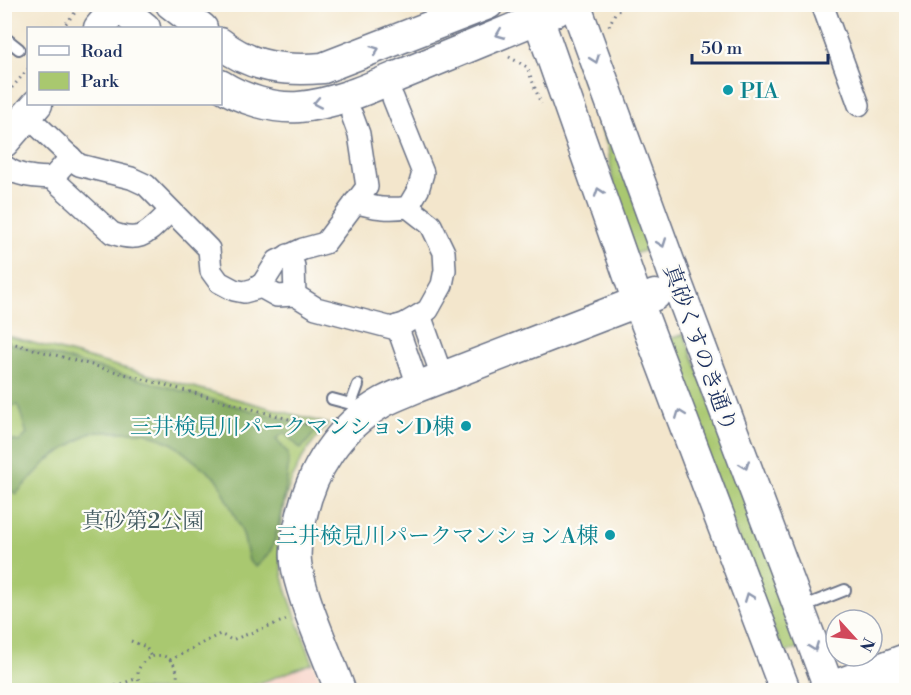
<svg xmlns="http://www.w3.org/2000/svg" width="911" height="695" font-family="'Libre Bodoni','Noto Serif JP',serif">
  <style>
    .built { fill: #f7d1c6 }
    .green { fill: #a9c86f; stroke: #627c66; stroke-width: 1.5 }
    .forest { fill: #86ac62; stroke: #506e60; stroke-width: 1.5 }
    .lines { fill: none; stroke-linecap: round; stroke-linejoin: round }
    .lane-casing { stroke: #676f84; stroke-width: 14 }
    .street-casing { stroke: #676f84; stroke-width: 24 }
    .secondary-casing { stroke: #676f84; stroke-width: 33 }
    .path { stroke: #676f84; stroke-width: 3; stroke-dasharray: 1.5 4.5; stroke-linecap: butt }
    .lane { stroke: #fff; stroke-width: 10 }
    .street { stroke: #fff; stroke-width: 21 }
    .secondary { stroke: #fff; stroke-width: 30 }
    .oneway { stroke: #8d97ae }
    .culture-dot { fill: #0f9aa8; stroke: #fdfcf7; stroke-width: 2 }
    .labels { text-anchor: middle; stroke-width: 4.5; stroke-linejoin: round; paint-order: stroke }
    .culture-label { font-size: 22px; fill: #0d838f; stroke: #fdfcf7; text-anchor: end }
    .street-label { font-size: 22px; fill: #1b2f5e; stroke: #fdfcf7 }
    .park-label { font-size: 22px; fill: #465d63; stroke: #fdfcf7 }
  </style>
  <rect width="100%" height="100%" fill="#fdfcf7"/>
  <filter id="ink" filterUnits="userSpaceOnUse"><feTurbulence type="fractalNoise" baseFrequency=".0167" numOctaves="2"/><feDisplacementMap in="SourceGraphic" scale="12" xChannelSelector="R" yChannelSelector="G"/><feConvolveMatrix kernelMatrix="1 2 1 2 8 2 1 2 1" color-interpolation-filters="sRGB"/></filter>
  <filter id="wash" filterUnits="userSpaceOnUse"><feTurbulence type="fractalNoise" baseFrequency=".008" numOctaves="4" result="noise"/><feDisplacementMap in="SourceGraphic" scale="24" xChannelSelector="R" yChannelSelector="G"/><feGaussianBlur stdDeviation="1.35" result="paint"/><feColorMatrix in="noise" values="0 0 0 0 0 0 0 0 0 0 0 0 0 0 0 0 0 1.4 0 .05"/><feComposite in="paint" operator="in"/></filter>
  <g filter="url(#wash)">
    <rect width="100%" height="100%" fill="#f3e6cc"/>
    <path class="built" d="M313 663 323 690H241Z"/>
    <g class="green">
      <path d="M583 62 652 248 631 255 618 218 608 148 577 64Z"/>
      <path d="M684 334 802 646 783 654 663 341Z"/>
      <path d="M4 335 328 424C318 436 308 448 300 462 280 498 274 548 286 588 294 613 304 638 313 663L241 690H5Z"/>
    </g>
    <path class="forest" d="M5 342 318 429 301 449 284 433 276 439 288 453C290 474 280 524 273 545 270 554 263 561 256 567L249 561 243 534 218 480 173 444 145 432H91L48 460 16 494 5 486V438L19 442 27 434 18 405 5 407Z"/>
  </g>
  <g filter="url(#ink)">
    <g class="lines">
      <defs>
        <g id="lane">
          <path d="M4 37 19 49"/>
          <path d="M332 399 351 404 361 413"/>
          <path d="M351 404 358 385"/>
          <path d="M802 607 845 590"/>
        </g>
        <g id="street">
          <path d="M822 4 859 105"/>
          <path d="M39 127 79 165 131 178 146 185 209 249 211 271 219 282 234 290 244 292 255 289 263 283 277 261 303 249 325 243 367 187 359 134 352 115"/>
          <path d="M71 157 52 178 112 233C144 245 149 230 171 211"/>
          <path d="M6 167C19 177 36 177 52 178"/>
          <path d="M355 202C374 208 389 210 408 207L418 190 423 173 393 98"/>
          <path d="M288 255 294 266 295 295 316 308 392 328 404 324 428 310 442 285 445 270 444 252 431 225 408 207"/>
          <path d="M259 286 277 296 295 295"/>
          <path d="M420 315 438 365"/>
          <path d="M397 326 414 374"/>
        </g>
        <g id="secondary">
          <path d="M115 4 145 28"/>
          <path d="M171 4 202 28"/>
          <path d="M533 4 638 302 785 690"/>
          <path d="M575 4 678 286 830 690"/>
          <path d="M99 28 119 4"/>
          <path d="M220 43C251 68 286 71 323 68L488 4"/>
          <path d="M220 85C242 99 273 109 299 107 336 104 374 86 408 72 457 52 507 31 556 11"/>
          <path d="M4 142 37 104"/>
          <path d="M340 690C326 651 306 610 297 569 294 554 297 534 301 519 311 470 339 427 383 402 394 396 406 392 417 387L655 295"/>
          <path d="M823 690 906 659"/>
          <path d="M891 690 906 685"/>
        </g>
      </defs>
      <use href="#lane" class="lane-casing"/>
      <use href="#street" class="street-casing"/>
      <use href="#secondary" class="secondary-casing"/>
      <g class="path">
        <path d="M609 26 615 13 629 4"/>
        <path d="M62 28 79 8 78 4"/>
        <path d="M509 57 527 67 541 104"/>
        <path d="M4 97 28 69"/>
        <path d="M4 341 318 427"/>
        <path d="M131 641 146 647 151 657"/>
        <path d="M170 660 220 634 232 640 288 619"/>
        <path d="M104 690 138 678"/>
        <path d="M145 690C121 665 165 639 176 669 179 677 176 684 170 690"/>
      </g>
      <use href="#lane" class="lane"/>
      <use href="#street" class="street"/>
      <use href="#secondary" class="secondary"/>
    </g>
    <defs><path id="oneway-chevron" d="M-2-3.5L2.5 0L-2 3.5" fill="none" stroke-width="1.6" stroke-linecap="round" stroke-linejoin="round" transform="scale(1.5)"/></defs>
    <g class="oneway">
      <use href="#oneway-chevron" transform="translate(500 34) rotate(158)"/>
      <use href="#oneway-chevron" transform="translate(375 50) rotate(-21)"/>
      <use href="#oneway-chevron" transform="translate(595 59) rotate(70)"/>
      <use href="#oneway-chevron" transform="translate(317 103) rotate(169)"/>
      <use href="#oneway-chevron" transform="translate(599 192) rotate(-109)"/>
      <use href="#oneway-chevron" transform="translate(662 243) rotate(70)"/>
      <use href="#oneway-chevron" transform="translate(680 414) rotate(-111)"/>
      <use href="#oneway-chevron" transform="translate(745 465) rotate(69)"/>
      <use href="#oneway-chevron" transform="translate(749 597) rotate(-111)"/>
      <use href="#oneway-chevron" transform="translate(814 647) rotate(69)"/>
    </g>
  </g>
  <g class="culture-dot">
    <circle cx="728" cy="90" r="6"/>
    <circle cx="466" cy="426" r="6"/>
    <circle cx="610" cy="535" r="6"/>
  </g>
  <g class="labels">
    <g class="culture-label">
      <text x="740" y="98" text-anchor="start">PIA</text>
      <text x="454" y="434">三井検見川パークマンションD棟</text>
      <text x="598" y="543">三井検見川パークマンションA棟</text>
    </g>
    <g class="street-label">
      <text transform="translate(701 348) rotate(70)" y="8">真砂くすのき通り</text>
    </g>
    <g class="park-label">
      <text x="143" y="528">真砂第2公園</text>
    </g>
  </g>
  <rect width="911" height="695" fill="none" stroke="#fdfcf7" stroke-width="24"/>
  <rect x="27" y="27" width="195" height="78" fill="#fdfcf7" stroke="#a3aaba" stroke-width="1.5"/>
  <rect x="39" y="46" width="30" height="9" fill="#ffffff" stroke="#a3aaba" stroke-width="1.5"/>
  <text x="81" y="57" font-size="18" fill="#1b2f5e">Road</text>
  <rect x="39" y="72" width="30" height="18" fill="#a9c86f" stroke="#a3aaba" stroke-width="1.5"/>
  <text x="81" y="87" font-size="18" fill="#1b2f5e">Park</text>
  <g transform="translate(854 638) rotate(117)"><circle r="28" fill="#fdfcf7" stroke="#a3aaba" stroke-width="1.5"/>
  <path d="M0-4.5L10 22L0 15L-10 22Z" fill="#d1495b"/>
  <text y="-9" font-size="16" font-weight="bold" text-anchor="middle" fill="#1b2f5e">N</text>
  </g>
  <path d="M692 54v9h136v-9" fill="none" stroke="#1b2f5e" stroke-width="3"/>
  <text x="701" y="54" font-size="18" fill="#1b2f5e" stroke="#fdfcf7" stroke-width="4.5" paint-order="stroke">50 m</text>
</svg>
